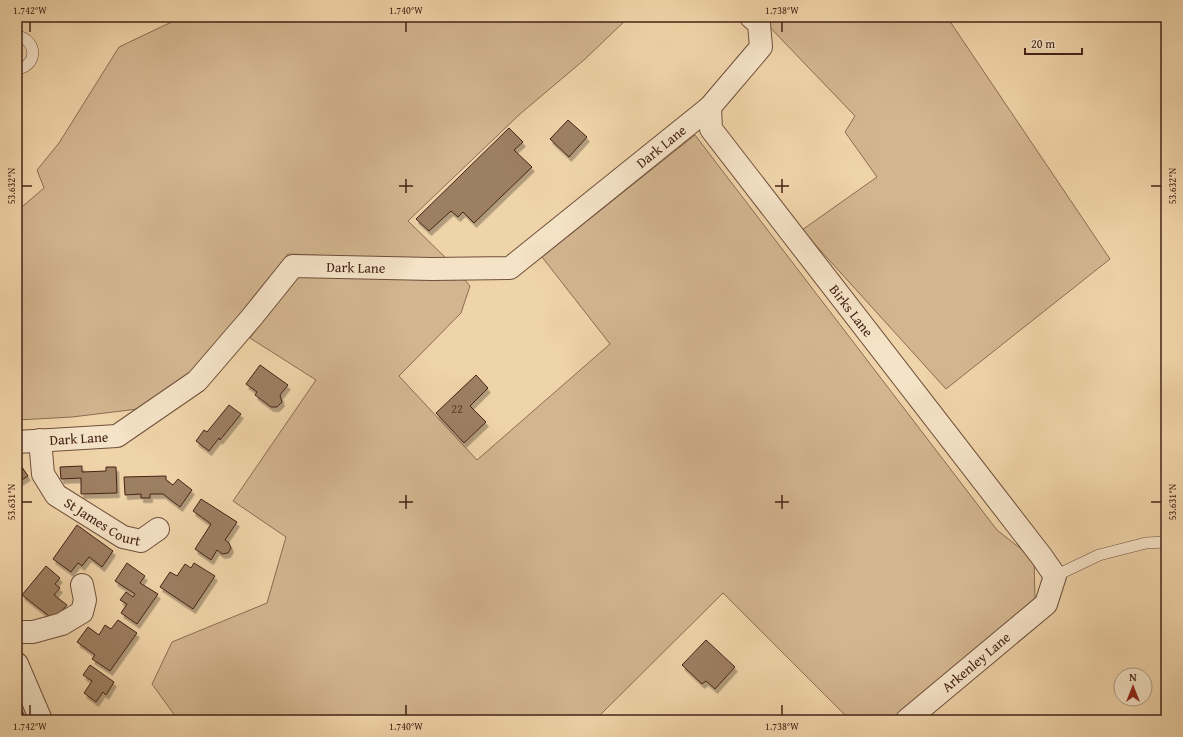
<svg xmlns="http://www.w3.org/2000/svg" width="1183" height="737" font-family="'Gentium Book Plus',serif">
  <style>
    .green { fill: #d3b690; stroke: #8c6c53 }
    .building { fill: #9d7f62; stroke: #442316; filter: url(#shadow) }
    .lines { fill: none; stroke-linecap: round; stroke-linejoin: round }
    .lane-casing { stroke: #6f4f3b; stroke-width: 12 }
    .street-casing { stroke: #6f4f3b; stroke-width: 24 }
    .lane { stroke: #f5e3c7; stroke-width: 11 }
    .street { stroke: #f5e3c7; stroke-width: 22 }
    .ticks { fill: none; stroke: #442316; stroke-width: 1.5 }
    .labels { text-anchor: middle; stroke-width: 3.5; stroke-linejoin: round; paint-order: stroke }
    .number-label { font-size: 12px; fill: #5a3a29 }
    .street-label { font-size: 14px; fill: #442316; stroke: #f5e3c7 }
    .neatline { fill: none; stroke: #442316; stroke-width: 1.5 }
    .ticks-label { font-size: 10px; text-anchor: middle; fill: #442316 }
  </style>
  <defs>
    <filter id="shadow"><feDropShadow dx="2.5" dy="4.5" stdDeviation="0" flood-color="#0004"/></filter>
  </defs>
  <rect width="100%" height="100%" fill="#f0d4a9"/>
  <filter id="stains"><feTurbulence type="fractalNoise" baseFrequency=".005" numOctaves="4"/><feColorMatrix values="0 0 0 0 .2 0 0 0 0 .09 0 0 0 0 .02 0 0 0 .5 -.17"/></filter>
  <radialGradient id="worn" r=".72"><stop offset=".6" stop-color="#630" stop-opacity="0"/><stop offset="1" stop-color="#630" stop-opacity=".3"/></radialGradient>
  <g class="green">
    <path d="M182 17H629L584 60 520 114 408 221 449 261 288 254 232 326 192 371 146 408 72 417 17 420V211L44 188 37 170 59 143 119 47Z"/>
    <path d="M760 17H947L1110 259 946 389 802 230 877 177 845 132 855 116Z"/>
    <path d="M695 135 997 530 1034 559 1035 598 891 720H850L723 593 595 720H178L152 684 172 642 267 603 286 537 233 501 316 380 250 338 298 274H460L470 286 461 313 399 376 477 460 610 344 542 257Z"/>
  </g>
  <g class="building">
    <path d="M568 120 587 137 569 157 550 139Z"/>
    <path d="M509 128 523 142 514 150 532 167 474 223 463 212 458 217 451 211 429 231 416 219Z"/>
    <path d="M260 365 288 385 280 395 282 402 277 407H271L255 395 257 392 246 384Z"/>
    <path d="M476 375 488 388 470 406 486 422 464 443 436 413Z"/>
    <path d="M229 405 241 414 220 440 219 438 209 451 196 441 204 430 207 432Z"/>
    <path d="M17 460 28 476 17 483Z"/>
    <path d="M82 466V472L106 471V467H116L117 493 81 494V478L61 479 60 467Z"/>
    <path d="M166 476V480L173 485 178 479 192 490 180 507 163 494H150V498H141V494L125 495 124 477Z"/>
    <path d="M201 499 237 522 225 540 229 543 231 548 228 553 222 554 217 550 211 560 195 549 211 524 193 511Z"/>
    <path d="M77 525 113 551 102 567 89 557 82 566 78 563 71 572 53 559Z"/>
    <path d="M127 563 145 576 140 583 158 594 137 624 121 613 127 604 120 600 126 592 133 597 135 594 115 581Z"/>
    <path d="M194 563 215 576 193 609 160 587 170 572 177 576 185 564 191 568Z"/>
    <path d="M46 566 60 578 55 584 60 588 54 595 67 605 54 620 22 595Z"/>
    <path d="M118 620 137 633 110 671 92 659 95 655 77 642 88 627 99 635 105 625 111 629Z"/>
    <path d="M706 640 735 667 715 689 706 681 702 684 682 665Z"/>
    <path d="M90 665 114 682 106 695 103 692 96 702 84 693 92 681 83 675Z"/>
    <path d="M17 699 26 720H17Z"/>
  </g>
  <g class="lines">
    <defs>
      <g id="lane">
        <path d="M17 36C38 40 38 66 17 69"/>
        <path d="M1055 576 1099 555 1146 543 1166 542"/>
      </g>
      <g id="street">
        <path id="s1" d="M751 17 759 24 761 47 710 107 711 129 1042 557 1055 576 1046 604 907 720"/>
        <path id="s2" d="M40 440 43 474 56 495 123 537 141 541 158 529"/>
        <path id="s3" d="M17 442 117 436 197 381 252 317 293 266 432 269 510 268 710 107"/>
        <path d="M17 632H33L62 624 82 612 85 600 82 585"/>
        <path d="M17 664 41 720"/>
      </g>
    </defs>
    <use href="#lane" class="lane-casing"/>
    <use href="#street" class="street-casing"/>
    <use href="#lane" class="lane"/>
    <use href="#street" class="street"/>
  </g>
  <path class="ticks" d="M30 22V32M406 22V32M782 22V32M406 179V193M782 179V193M22 186H32M399 186H413M775 186H789M1151 186H1161M406 495V509M782 495V509M22 502H32M399 502H413M775 502H789M1151 502H1161M30 705V715M406 705V715M782 705V715"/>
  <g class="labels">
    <g class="number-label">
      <text x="457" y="413">22</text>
    </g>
    <g class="street-label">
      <text dy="5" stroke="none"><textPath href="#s3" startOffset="758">Dark Lane</textPath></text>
      <text dy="5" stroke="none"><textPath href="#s3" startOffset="410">Dark Lane</textPath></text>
      <text dy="5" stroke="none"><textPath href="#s1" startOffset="364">Birks Lane</textPath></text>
      <text dy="5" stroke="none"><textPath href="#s3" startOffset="62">Dark Lane</textPath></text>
      <text dy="5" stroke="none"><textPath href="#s2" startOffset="113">St James Court</textPath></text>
      <text transform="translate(976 662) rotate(-40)" y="5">Arkenley Lane</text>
    </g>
  </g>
  <rect width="1183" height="737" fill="none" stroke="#f0d4a9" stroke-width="44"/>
  <g transform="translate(1133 687)"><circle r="19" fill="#f5e3c7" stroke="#ae9680"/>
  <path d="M0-3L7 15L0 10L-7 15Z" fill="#8f2418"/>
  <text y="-6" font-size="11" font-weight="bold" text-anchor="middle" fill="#442316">N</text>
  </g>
  <path d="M1025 48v6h57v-6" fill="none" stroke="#442316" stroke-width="2"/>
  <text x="1031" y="48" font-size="12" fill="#442316" stroke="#f5e3c7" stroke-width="3" paint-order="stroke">20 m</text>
  <rect x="22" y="22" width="1139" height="693" class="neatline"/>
  <g class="ticks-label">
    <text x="30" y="14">1.742°W</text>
    <text x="406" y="14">1.740°W</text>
    <text x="782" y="14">1.738°W</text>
    <text transform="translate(11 186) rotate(-90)" y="4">53.632°N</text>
    <text transform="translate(1172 186) rotate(-90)" y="4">53.632°N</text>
    <text transform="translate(11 502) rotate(-90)" y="4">53.631°N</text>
    <text transform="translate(1172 502) rotate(-90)" y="4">53.631°N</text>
    <text x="30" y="730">1.742°W</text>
    <text x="406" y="730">1.740°W</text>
    <text x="782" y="730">1.738°W</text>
  </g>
  <rect width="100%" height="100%" filter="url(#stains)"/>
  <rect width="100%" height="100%" fill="url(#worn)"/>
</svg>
